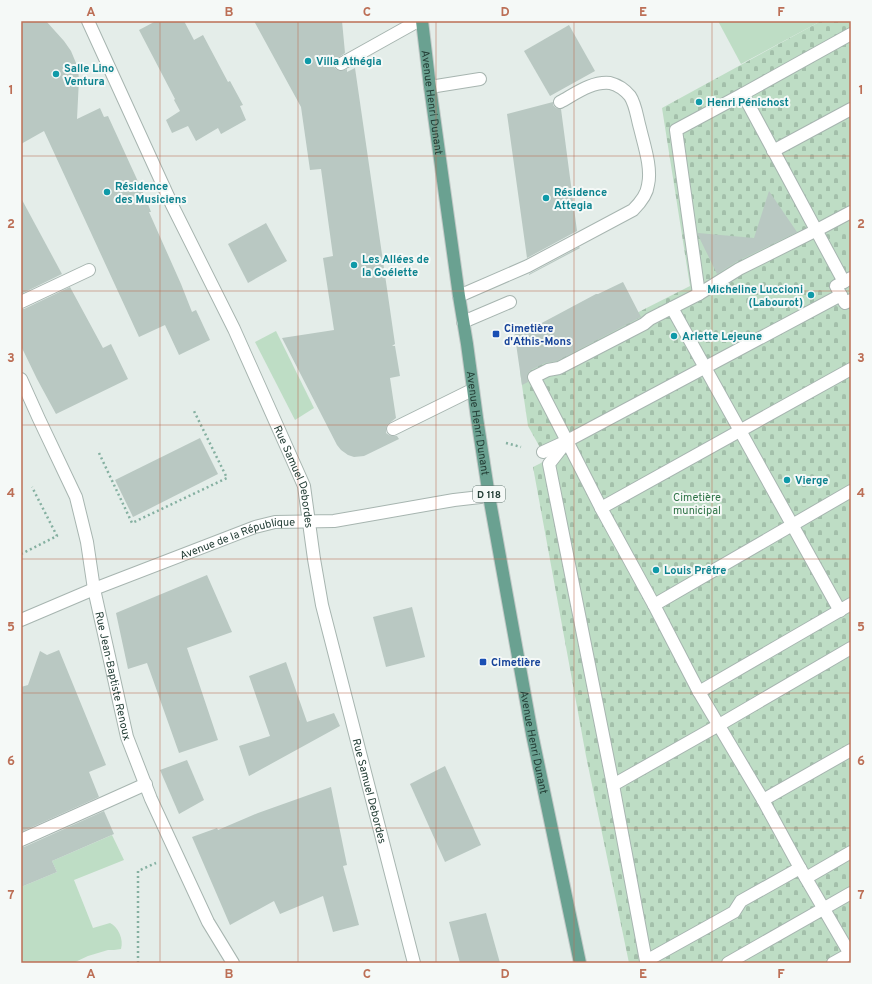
<svg xmlns="http://www.w3.org/2000/svg" width="872" height="984" font-family="Overpass,sans-serif">
  <style>
    .green { fill: #beddc5 }
    .cemetery { fill: url(#cemetery-stones) }
    .building { fill: #b9c8c2 }
    .lines { fill: none; stroke-linecap: round; stroke-linejoin: round }
    .minor-casing { stroke: #a7b5b0; stroke-width: 14 }
    .major-casing { stroke: #c2c9c7; stroke-width: 14 }
    .path { stroke: #85b0a1; stroke-width: 2.5; stroke-dasharray: 2 3; stroke-linecap: butt }
    .minor { stroke: #fff; stroke-width: 12 }
    .major { stroke: #6aa191; stroke-width: 12 }
    .grid { fill: none; stroke: #bc6f56; stroke-width: 1; stroke-opacity: 0.55 }
    .culture-dot { fill: #0f9aa8; stroke: #f5f9f7; stroke-width: 1.5 }
    .transit-dot { fill: #1a4fb4; stroke: #f5f9f7; stroke-width: 1.5 }
    .labels { text-anchor: middle; stroke-width: 4; stroke-linejoin: round; paint-order: stroke }
    .shield { fill: #f5f9f7; stroke: #637670; stroke-width: 1 }
    .shield-label { font-size: 10px; font-weight: bold; fill: #243e36 }
    .culture-label { font-size: 11px; font-weight: bold; fill: #0d838f; stroke: #f5f9f7; text-anchor: start }
    .street-label { font-size: 11px; fill: #243e36; stroke: #f5f9f7 }
    .transit-label { font-size: 11px; font-weight: bold; fill: #164399; stroke: #f5f9f7; text-anchor: start }
    .park-label { font-size: 11px; fill: #2f7447; stroke: #f5f9f7 }
    .neatline { fill: none; stroke: #bc6f56; stroke-width: 1.5 }
    .grid-label { font-size: 13px; text-anchor: middle; font-weight: bold; fill: #bc6f56 }
  </style>
  <defs>
    <pattern id="cemetery-stones" width="16" height="16" patternUnits="userSpaceOnUse"><rect width="16" height="16" fill="#beddc5"/><path d="M2 7V4a2 2 0 0 1 4 0v3zM10 15v-3a2 2 0 0 1 4 0v3z" fill="#a3bfaa"/></pattern>
  </defs>
  <rect width="100%" height="100%" fill="#e4ede9"/>
  <g class="green">
    <path d="M718 21H821L741 64Z"/>
    <path d="M276 331 314 408 295 420 255 342Z"/>
    <path d="M112 835 124 860 74 880 93 928 110 923C118 927 124 939 121 949L114 950H108L88 956 73 963H21V887L57 872 52 861Z"/>
  </g>
  <path class="cemetery" d="M821 21H851V963H629L586 756 533 467 547 460 528 426 520 372 690 286 662 108Z"/>
  <g class="building">
    <path d="M21 21H46L64 41 71 51 76 63 78 71 79 79 77 119 100 108 104 117 108 116 146 199 151 212H149L181 284 192 312 196 310 210 340 179 355 165 325 139 337 44 131 21 144Z"/>
    <path d="M156 21H184L194 40 203 35 228 82 230 81 243 105 240 106 246 120 221 134 218 128 196 141 188 126 172 133 166 120 180 111 174 100 175 99 139 30Z"/>
    <path d="M254 21H342L345 53 335 60 334 64V67L337 70 341 71 347 69V72L355 68 395 344 392 346H395L400 376 390 378 396 418 387 425 386 429V433L389 435 392 436H397L399 439 364 456 354 457 348 455 341 450 337 445 282 338 334 330 323 258 333 256 321 169 310 170 301 107Z"/>
    <path d="M569 25 595 71 550 96 524 51Z"/>
    <path d="M553 102V105L556 108 561 109 577 231 527 258 507 114Z"/>
    <path d="M769 191 797 232 736 262 717 274 698 235V233L754 238Z"/>
    <path d="M21 198 62 274 21 294Z"/>
    <path d="M266 223 287 261 248 283 228 244Z"/>
    <path d="M579 247 580 248 529 275V274Z"/>
    <path d="M623 282 641 317 557 361 545 363 531 370 528 373 527 376 528 382 522 385 514 330 539 327 538 325 596 294H598Z"/>
    <path d="M70 287 103 348 111 344 128 379 56 414 37 379 21 346V309H24Z"/>
    <path d="M200 438 218 474 133 517 115 480Z"/>
    <path d="M207 575 232 632 187 648 218 740 179 753 147 663 128 669 116 613Z"/>
    <path d="M412 607 425 657 386 667 373 617Z"/>
    <path d="M59 650 106 765 89 772 99 797 21 832V687L28 685 40 651 47 655Z"/>
    <path d="M286 662 307 722 334 713 340 726 249 776 239 746 270 736 249 676Z"/>
    <path d="M187 760 204 800 179 814 160 770Z"/>
    <path d="M445 766 481 845 445 862 410 784Z"/>
    <path d="M331 787 347 865 343 866 359 925 333 932 323 896 280 914 274 901 230 925 192 837 217 828 218 830 258 813Z"/>
    <path d="M104 811 114 834 52 861 57 872 21 887V847H24Z"/>
    <path d="M486 913 500 963H460L449 922Z"/>
  </g>
  <g class="lines">
    <defs>
      <g id="minor">
        <path id="s1" d="M88 21 172 205 234 329 304 486 314 559 322 605 414 963"/>
        <path d="M341 64 418 21"/>
        <path d="M430 87 480 79"/>
        <path d="M773 151 851 109"/>
        <path d="M851 278 836 286 845 303 851 300"/>
        <path d="M844 282 743 94 851 34"/>
        <path d="M699 294 676 130 743 94"/>
        <path d="M459 296 528 266 633 210C640 203 647 195 648 185 652 168 644 145 640 128 637 118 636 105 630 96 625 90 618 85 610 83 592 81 575 94 560 102"/>
        <path d="M21 302 89 270"/>
        <path d="M672 308 840 611"/>
        <path d="M463 322 510 302"/>
        <path id="s2" d="M21 379 39 419 76 497 87 542 94 589 127 737 151 799 208 922 233 963"/>
        <path d="M393 429 472 390"/>
        <path d="M567 441 549 464 613 785 646 961 734 912 741 901 800 868"/>
        <path d="M543 452 567 441 841 295"/>
        <path d="M601 508 851 369"/>
        <path d="M654 605 851 491"/>
        <path id="s3" d="M21 620 94 589 255 527 275 522 334 521 454 500 489 496"/>
        <path d="M699 692 851 604"/>
        <path d="M613 785 719 725 851 648"/>
        <path d="M763 800 851 750"/>
        <path d="M21 840 146 784"/>
        <path d="M806 878 851 852"/>
        <path d="M850 954 800 868 763 800 699 692 654 605 601 508 567 441 534 377 548 370 559 368 644 324 650 319 699 294 739 269 817 230 851 212"/>
        <path d="M728 963 851 893"/>
        <path d="M833 963 851 953"/>
      </g>
      <g id="major">
        <path id="s4" d="M422 21 430 87 459 296 467 344 477 418 489 496 532 734 580 963"/>
      </g>
    </defs>
    <use href="#minor" class="minor-casing"/>
    <use href="#major" class="major-casing"/>
    <g class="path">
      <path d="M506 443 521 447"/>
      <path d="M99 453 132 523 227 478 193 409"/>
      <path d="M21 554 57 536 32 487"/>
      <path d="M138 963V871L156 863"/>
    </g>
    <use href="#minor" class="minor"/>
    <use href="#major" class="major"/>
  </g>
  <path class="grid" d="M160 21V963M298 21V963M436 21V963M574 21V963M712 21V963M21 156H851M21 291H851M21 425H851M21 559H851M21 693H851M21 828H851"/>
  <g class="culture-dot">
    <circle cx="308" cy="61" r="4"/>
    <circle cx="56" cy="74" r="4"/>
    <circle cx="699" cy="102" r="4"/>
    <circle cx="107" cy="192" r="4"/>
    <circle cx="546" cy="198" r="4"/>
    <circle cx="354" cy="265" r="4"/>
    <circle cx="811" cy="295" r="4"/>
    <circle cx="674" cy="336" r="4"/>
    <circle cx="787" cy="480" r="4"/>
    <circle cx="656" cy="570" r="4"/>
  </g>
  <g class="transit-dot">
    <rect x="492" y="330" width="8" height="8" rx="2"/>
    <rect x="479" y="658" width="8" height="8" rx="2"/>
  </g>
  <g class="labels">
    <rect class="shield" x="473" y="486" width="32" height="16" rx="3"/>
    <g class="shield-label">
      <text x="489" y="498">D 118</text>
    </g>
    <g class="culture-label">
      <text x="316" y="65">Villa Athégia</text>
      <text x="64" y="72">Salle Lino<tspan x="64" dy="13">Ventura</tspan></text>
      <text x="707" y="106">Henri Pénichost</text>
      <text x="115" y="190">Résidence<tspan x="115" dy="13">des Musiciens</tspan></text>
      <text x="554" y="196">Résidence<tspan x="554" dy="13">Attegia</tspan></text>
      <text x="362" y="263">Les Allées de<tspan x="362" dy="13">la Goélette</tspan></text>
      <text x="803" y="293" text-anchor="end">Micheline Luccioni<tspan x="803" dy="13">(Labourot)</tspan></text>
      <text x="682" y="340">Arlette Lejeune</text>
      <text x="795" y="484">Vierge</text>
      <text x="664" y="574">Louis Prêtre</text>
    </g>
    <g class="street-label">
      <text dy="4" stroke="none"><textPath href="#s4" startOffset="82">Avenue Henri Dunant</textPath></text>
      <text dy="4" stroke="none"><textPath href="#s4" startOffset="406">Avenue Henri Dunant</textPath></text>
      <text dy="4" stroke="none"><textPath href="#s1" startOffset="501">Rue Samuel Debordes</textPath></text>
      <text dy="4" stroke="none"><textPath href="#s3" startOffset="232">Avenue de la République</textPath></text>
      <text dy="4" stroke="none"><textPath href="#s2" startOffset="313">Rue Jean-Baptiste Renoux</textPath></text>
      <text dy="4" stroke="none"><textPath href="#s4" startOffset="730">Avenue Henri Dunant</textPath></text>
      <text dy="4" stroke="none"><textPath href="#s1" startOffset="825">Rue Samuel Debordes</textPath></text>
    </g>
    <g class="transit-label">
      <text x="504" y="332">Cimetière<tspan x="504" dy="13">d'Athis-Mons</tspan></text>
      <text x="491" y="666">Cimetière</text>
    </g>
    <g class="park-label">
      <text x="697" y="501">Cimetière<tspan x="697" dy="13">municipal</tspan></text>
    </g>
  </g>
  <rect width="872" height="984" fill="none" stroke="#f5f9f7" stroke-width="44"/>
  <rect x="22" y="22" width="828" height="940" class="neatline"/>
  <g class="grid-label">
    <text x="91" y="16">A</text>
    <text x="229" y="16">B</text>
    <text x="367" y="16">C</text>
    <text x="505" y="16">D</text>
    <text x="643" y="16">E</text>
    <text x="781" y="16">F</text>
    <text x="11" y="94">1</text>
    <text x="861" y="94">1</text>
    <text x="11" y="228">2</text>
    <text x="861" y="228">2</text>
    <text x="11" y="362">3</text>
    <text x="861" y="362">3</text>
    <text x="11" y="497">4</text>
    <text x="861" y="497">4</text>
    <text x="11" y="631">5</text>
    <text x="861" y="631">5</text>
    <text x="11" y="765">6</text>
    <text x="861" y="765">6</text>
    <text x="11" y="899">7</text>
    <text x="861" y="899">7</text>
    <text x="91" y="978">A</text>
    <text x="229" y="978">B</text>
    <text x="367" y="978">C</text>
    <text x="505" y="978">D</text>
    <text x="643" y="978">E</text>
    <text x="781" y="978">F</text>
  </g>
</svg>
